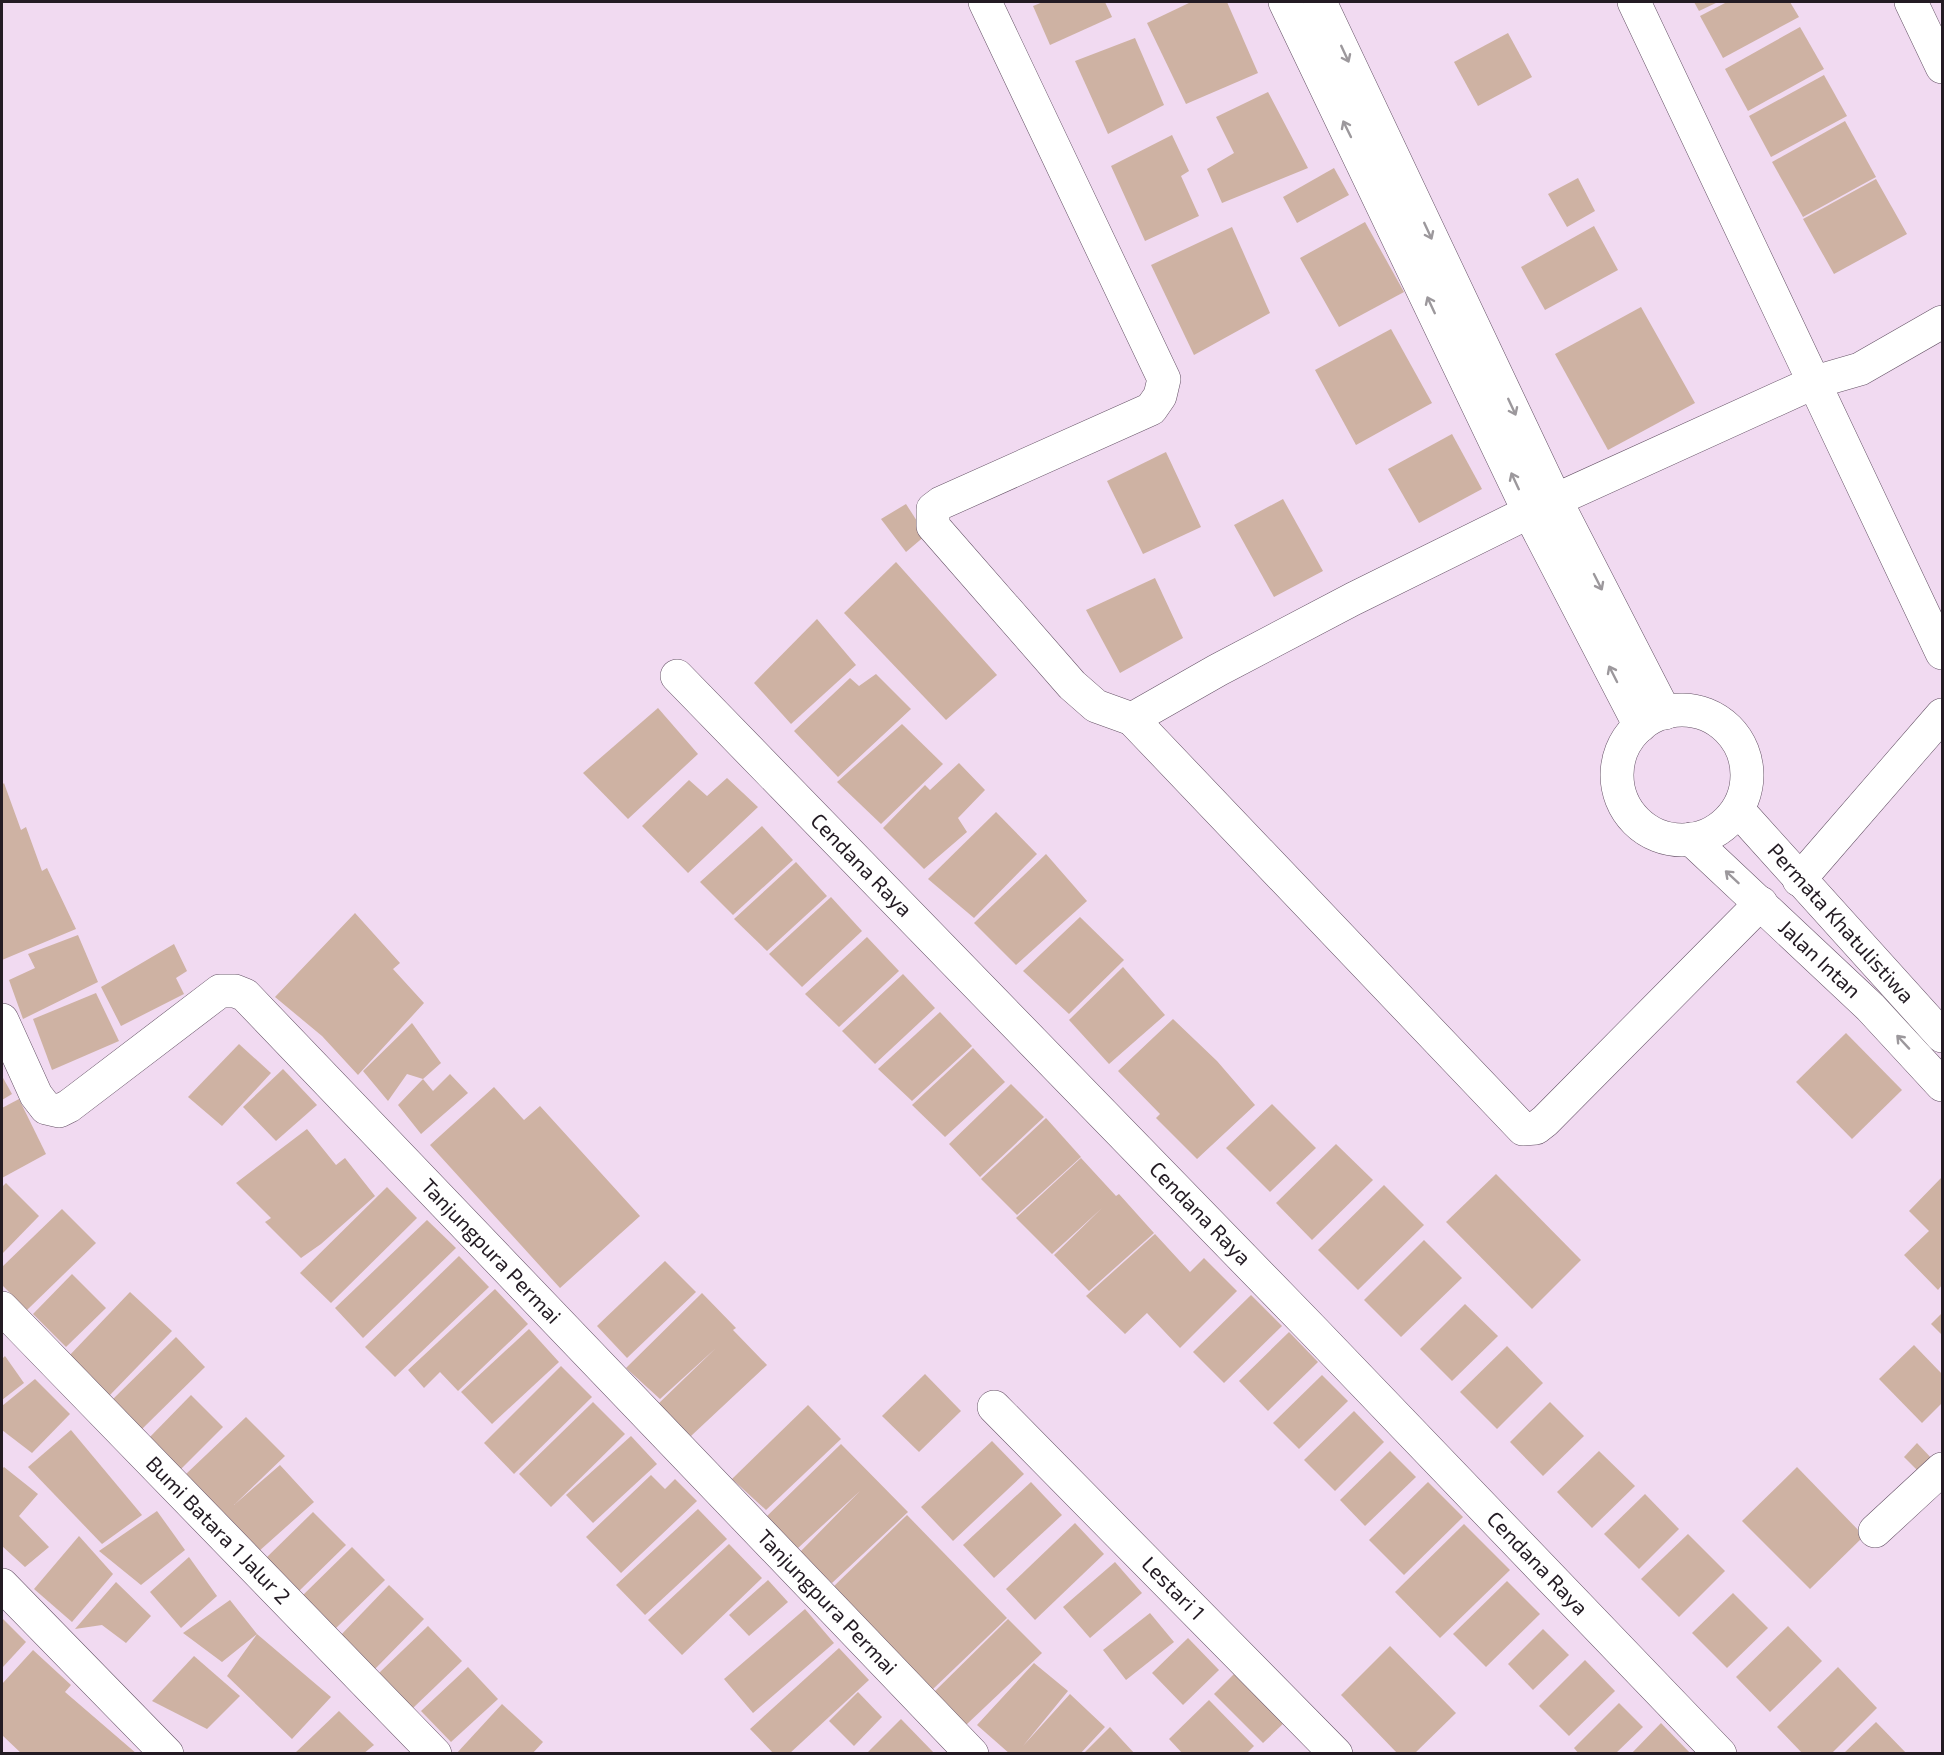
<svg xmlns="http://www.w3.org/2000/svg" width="1944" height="1755" font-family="'Exo 2',sans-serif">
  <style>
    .building { fill: #ceb2a3 }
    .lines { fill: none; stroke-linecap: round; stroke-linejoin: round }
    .minor-casing { stroke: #655266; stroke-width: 34 }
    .minor { stroke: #fff; stroke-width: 33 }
    .oneway { stroke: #9c989c }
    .labels { text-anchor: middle; stroke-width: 6; stroke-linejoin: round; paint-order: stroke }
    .street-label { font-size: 21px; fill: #231b23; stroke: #f1daf1 }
  </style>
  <rect width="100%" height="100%" fill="#f1daf1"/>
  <g class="building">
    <path d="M1043 2H1105L1112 17 1050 45 1033 6Z"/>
    <path d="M1191 2H1227L1258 73 1186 104 1147 23Z"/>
    <path d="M1694 2H1718L1699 11Z"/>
    <path d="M1727 2H1790L1799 17 1723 58 1700 16Z"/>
    <path d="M1800 27 1824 69 1748 111 1725 69Z"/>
    <path d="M1508 33 1532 77 1478 106 1454 62Z"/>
    <path d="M1135 38 1164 105 1108 134 1075 61Z"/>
    <path d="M1824 75 1847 116 1771 157 1749 116Z"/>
    <path d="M1268 92 1308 168 1222 203 1207 169 1234 153 1216 117Z"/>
    <path d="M1845 121 1876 177 1803 217 1772 162Z"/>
    <path d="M1172 135 1189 171 1181 176 1199 216 1145 241 1111 166Z"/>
    <path d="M1334 168 1349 195 1297 223 1283 197Z"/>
    <path d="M1578 178 1595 211 1567 227 1548 194Z"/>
    <path d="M1876 179 1907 234 1834 274 1803 219Z"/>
    <path d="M1365 222 1404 292 1339 327 1300 258Z"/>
    <path d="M1594 226 1618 270 1545 310 1521 267Z"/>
    <path d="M1232 227 1270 313 1194 355 1151 265Z"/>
    <path d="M1641 307 1695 403 1608 450 1555 354Z"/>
    <path d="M1391 329 1432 403 1356 445 1315 370Z"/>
    <path d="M1452 434 1482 489 1419 523 1388 469Z"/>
    <path d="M1166 452 1201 527 1143 554 1107 481Z"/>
    <path d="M1283 499 1323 571 1274 597 1234 525Z"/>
    <path d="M906 504 926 535 906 552 881 519Z"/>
    <path d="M896 562 997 675 946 720 844 613Z"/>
    <path d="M1155 578 1183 638 1120 673 1086 610Z"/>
    <path d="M817 619 856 665 791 724 754 683Z"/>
    <path d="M876 674 911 709 838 777 794 731 850 678 859 686Z"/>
    <path d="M658 708 698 754 628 819 583 773Z"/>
    <path d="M902 724 943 764 881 824 837 782Z"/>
    <path d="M959 763 985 790 958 818 967 832 924 869 883 828 925 785 930 790Z"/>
    <path d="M727 778 758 807 688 873 642 826 689 780 707 796Z"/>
    <path d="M4 783 21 830 26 827 42 871 47 868 76 929 2 960V785Z"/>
    <path d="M996 812 1037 854 974 918 928 879Z"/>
    <path d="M762 826 793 860 733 915 700 882Z"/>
    <path d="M1046 854 1087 901 1016 965 974 923Z"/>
    <path d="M796 862 827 896 767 951 734 919Z"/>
    <path d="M831 897 862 931 802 987 769 954Z"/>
    <path d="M355 913 400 963 393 969 424 1003 358 1075 322 1036 275 997Z"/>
    <path d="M1080 917 1124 960 1069 1014 1023 971Z"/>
    <path d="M78 935 98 982 23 1019 9 980 35 968 28 954Z"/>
    <path d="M867 937 899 971 839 1027 805 994Z"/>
    <path d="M174 944 187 971 176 978 184 994 121 1026 101 987Z"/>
    <path d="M1123 967 1165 1015 1109 1064 1069 1020Z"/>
    <path d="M903 974 935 1008 875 1064 842 1031Z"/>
    <path d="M96 993 119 1041 52 1070 33 1019Z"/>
    <path d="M940 1012 972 1046 912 1101 878 1069Z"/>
    <path d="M1173 1019 1217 1061 1255 1105 1197 1159 1156 1118 1160 1114 1118 1071Z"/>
    <path d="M412 1023 441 1063 423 1079 407 1074 388 1101 363 1071Z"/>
    <path d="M1846 1033 1902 1090 1852 1139 1796 1082Z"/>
    <path d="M239 1044 271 1073 222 1126 188 1097Z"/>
    <path d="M973 1048 1005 1082 945 1137 912 1105Z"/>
    <path d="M283 1069 317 1105 276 1141 243 1107Z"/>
    <path d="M450 1074 468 1093 421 1134 398 1105 423 1079 433 1091Z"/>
    <path d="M2 1076 12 1094 2 1100Z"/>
    <path d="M1011 1084 1044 1117 980 1177 949 1144Z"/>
    <path d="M494 1087 524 1120 540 1106 640 1216 560 1288 430 1145Z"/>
    <path d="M19 1099 46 1154 2 1178V1108Z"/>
    <path d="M1272 1104 1316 1148 1270 1192 1226 1148Z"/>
    <path d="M1046 1118 1081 1157 1017 1215 981 1179Z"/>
    <path d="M307 1129 336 1165 345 1158 375 1196 321 1244 301 1258 265 1222 271 1218 236 1183Z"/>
    <path d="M1336 1144 1373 1180 1312 1240 1276 1203Z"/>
    <path d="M1081 1158 1116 1196 1119 1194 1154 1233 1089 1291 1054 1255 1102 1208 1052 1254 1016 1218Z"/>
    <path d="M1496 1174 1581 1260 1532 1309 1446 1222Z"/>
    <path d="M1942 1177V1285L1938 1290 1904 1255 1929 1231 1909 1211Z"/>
    <path d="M6 1183 39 1216 2 1254V1187Z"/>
    <path d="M1384 1185 1424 1225 1358 1290 1318 1250Z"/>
    <path d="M387 1187 417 1218 331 1303 300 1273Z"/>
    <path d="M62 1209 96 1243 27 1310 2 1285V1267Z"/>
    <path d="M427 1220 456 1248 363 1338 335 1308Z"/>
    <path d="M1155 1234 1190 1272 1204 1258 1237 1291 1180 1348 1147 1313 1125 1334 1086 1296Z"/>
    <path d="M1424 1240 1462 1278 1401 1337 1364 1300Z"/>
    <path d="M459 1256 489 1287 395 1377 365 1347Z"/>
    <path d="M665 1261 696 1292 627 1358 597 1326Z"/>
    <path d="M72 1274 106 1308 66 1347 33 1314Z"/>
    <path d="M495 1289 528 1324 458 1391 440 1372 424 1388 408 1370Z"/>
    <path d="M130 1292 172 1331 109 1396 68 1357Z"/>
    <path d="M702 1293 736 1328 733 1330 767 1365 691 1436 657 1405 716 1348 660 1399 626 1368Z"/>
    <path d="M1251 1295 1282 1326 1224 1383 1193 1352Z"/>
    <path d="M1465 1304 1498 1336 1452 1381 1420 1349Z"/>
    <path d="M1942 1313V1335L1931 1324Z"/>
    <path d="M529 1329 559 1362 492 1424 461 1392Z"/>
    <path d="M1289 1332 1318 1362 1268 1411 1239 1381Z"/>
    <path d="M176 1337 205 1367 141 1430 111 1401Z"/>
    <path d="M1914 1345 1942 1374V1403L1922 1423 1879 1379Z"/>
    <path d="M1507 1346 1543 1383 1497 1429 1460 1392Z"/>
    <path d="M5 1356 24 1383 2 1400V1359Z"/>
    <path d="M561 1366 592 1397 514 1474 484 1443Z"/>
    <path d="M925 1374 961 1411 919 1452 882 1416Z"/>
    <path d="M1322 1375 1348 1401 1299 1449 1273 1423Z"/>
    <path d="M35 1379 70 1414 32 1453 2 1430V1406Z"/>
    <path d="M191 1395 223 1427 179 1471 147 1440Z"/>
    <path d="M593 1402 625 1434 551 1507 519 1474Z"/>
    <path d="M1550 1402 1584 1436 1543 1476 1510 1442Z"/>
    <path d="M808 1405 841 1439 766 1510 732 1479Z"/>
    <path d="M1354 1411 1384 1442 1335 1491 1304 1460Z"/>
    <path d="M246 1417 285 1456 234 1505 280 1465 314 1502 258 1552 186 1474Z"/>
    <path d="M71 1430 142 1515 102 1544 28 1467Z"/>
    <path d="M631 1436 657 1464 593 1523 566 1495Z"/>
    <path d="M992 1441 1024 1474 953 1541 921 1507Z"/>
    <path d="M1917 1443 1935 1462 1922 1475 1904 1457Z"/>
    <path d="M841 1444 908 1512 832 1583 799 1553 860 1491 798 1548 765 1518Z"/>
    <path d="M1390 1451 1416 1477 1365 1526 1340 1500Z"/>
    <path d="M1599 1451 1635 1486 1592 1528 1557 1492Z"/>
    <path d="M4 1467 38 1494 19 1516 49 1547 25 1567 2 1546V1469Z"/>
    <path d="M1797 1467 1864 1536 1810 1589 1742 1521Z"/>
    <path d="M651 1475 665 1489 675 1479 697 1501 621 1573 586 1537Z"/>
    <path d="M1031 1482 1062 1515 994 1578 963 1545Z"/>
    <path d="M1428 1482 1463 1517 1404 1575 1369 1540Z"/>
    <path d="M1645 1494 1679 1529 1639 1569 1604 1534Z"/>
    <path d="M698 1509 727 1539 645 1615 616 1585Z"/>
    <path d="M157 1511 185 1550 141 1585 99 1551Z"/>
    <path d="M313 1512 346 1545 297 1593 264 1560Z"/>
    <path d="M907 1515 1007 1618 932 1690 831 1589Z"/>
    <path d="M1075 1523 1104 1554 1035 1620 1006 1589Z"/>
    <path d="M1464 1524 1510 1570 1440 1638 1395 1592Z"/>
    <path d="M1688 1534 1725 1571 1679 1617 1641 1579Z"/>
    <path d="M79 1536 113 1574 72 1622 34 1589Z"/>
    <path d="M729 1544 762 1578 682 1655 648 1620Z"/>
    <path d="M352 1547 385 1580 335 1629 302 1596Z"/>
    <path d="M189 1557 217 1596 181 1628 150 1592Z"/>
    <path d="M1115 1562 1142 1593 1090 1638 1063 1607Z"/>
    <path d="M768 1580 788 1602 749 1636 729 1615Z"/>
    <path d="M1507 1581 1540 1614 1486 1667 1453 1634Z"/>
    <path d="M116 1582 151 1616 126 1643 102 1625 75 1629Z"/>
    <path d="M389 1585 424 1619 374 1670 339 1637Z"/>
    <path d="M1733 1593 1768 1628 1727 1668 1692 1633Z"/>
    <path d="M230 1600 257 1634 331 1697 292 1739 227 1676 257 1634 222 1662 183 1633Z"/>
    <path d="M805 1609 834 1643 753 1713 724 1679Z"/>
    <path d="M1150 1613 1174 1642 1126 1680 1103 1650Z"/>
    <path d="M2 1618 26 1642 2 1668Z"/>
    <path d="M1008 1619 1042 1653 966 1725 932 1694Z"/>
    <path d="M428 1626 462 1661 413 1708 379 1673Z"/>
    <path d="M1788 1626 1822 1661 1770 1712 1736 1677Z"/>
    <path d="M1543 1629 1569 1655 1533 1690 1508 1664Z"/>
    <path d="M1188 1638 1219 1670 1183 1705 1152 1673Z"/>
    <path d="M1390 1646 1456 1713 1414 1754H1398L1341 1695Z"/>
    <path d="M839 1648 869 1680 789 1754H774L750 1729Z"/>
    <path d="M33 1650 71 1685 65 1692 137 1754H22L2 1735V1684Z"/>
    <path d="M194 1656 240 1696 207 1729 152 1701Z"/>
    <path d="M1585 1660 1615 1691 1569 1736 1539 1706Z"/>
    <path d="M1034 1663 1068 1691 1023 1746 1070 1694 1105 1727 1080 1754H1010L977 1725Z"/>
    <path d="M468 1667 498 1699 451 1742 421 1711Z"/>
    <path d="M1838 1667 1877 1708 1831 1754H1803L1777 1727Z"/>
    <path d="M1237 1671 1287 1720 1263 1743 1214 1694Z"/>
    <path d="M858 1692 882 1717 854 1746 829 1721Z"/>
    <path d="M1209 1700 1254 1746 1246 1754H1183L1169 1739Z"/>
    <path d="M1619 1703 1643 1727 1615 1754H1579L1574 1748Z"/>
    <path d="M502 1704 543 1742 532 1754H456Z"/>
    <path d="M339 1711 374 1745 363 1754H294Z"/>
    <path d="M901 1719 935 1754H866Z"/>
    <path d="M1876 1722 1907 1754H1843Z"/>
    <path d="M1661 1723 1691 1754H1631Z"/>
    <path d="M1110 1727 1135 1754H1083Z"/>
  </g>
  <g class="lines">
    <defs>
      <g id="minor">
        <path d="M985 2 1164 379 1160 396 1151 409 941 503 933 509V526L1072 685 1096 706 1132 719 1218 670 1353 599 1529 512 1815 382 1860 369 1942 322"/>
        <path d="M1285 2 1529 512 1640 726"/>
        <path d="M1320 2 1556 501 1665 713"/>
        <path d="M1634 2 1942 653"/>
        <path d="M1911 2 1942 67"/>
        <path id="s1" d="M677 676 1312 1329 1720 1754"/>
        <circle cx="1682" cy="775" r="65"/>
        <path d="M1132 719 1523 1129 1536 1128 1545 1121 1761 903"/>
        <path id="s2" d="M1738 810 1942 1036"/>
        <path id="s3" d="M1691 839 1870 1007 1942 1085"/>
        <path d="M1799 880 1942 715"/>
        <path id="s4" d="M2 1020 36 1095 46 1108 59 1111 69 1106 220 991H235L245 995 972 1754"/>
        <path id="s5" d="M2 1308 435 1754"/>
        <path id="s6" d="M994 1407 1336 1754"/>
        <path d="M1875 1531 1942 1469"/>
        <path d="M2 1585 167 1754"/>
      </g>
    </defs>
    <use href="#minor" class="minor-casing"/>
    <use href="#minor" class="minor"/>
  </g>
  <defs><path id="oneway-shaft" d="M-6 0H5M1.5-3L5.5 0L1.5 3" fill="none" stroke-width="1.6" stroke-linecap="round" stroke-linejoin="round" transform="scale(1.5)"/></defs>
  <g class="oneway">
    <use href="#oneway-shaft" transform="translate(1345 54) rotate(65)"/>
    <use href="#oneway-shaft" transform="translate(1347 129) rotate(-116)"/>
    <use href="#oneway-shaft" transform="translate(1428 231) rotate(65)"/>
    <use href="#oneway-shaft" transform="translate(1431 305) rotate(-115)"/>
    <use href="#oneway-shaft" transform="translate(1512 407) rotate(65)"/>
    <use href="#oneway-shaft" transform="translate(1515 481) rotate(-115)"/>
    <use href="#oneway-shaft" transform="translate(1598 582) rotate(63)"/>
    <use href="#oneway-shaft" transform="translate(1613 674) rotate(-117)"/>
    <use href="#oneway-shaft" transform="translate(1732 877) rotate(-137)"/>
    <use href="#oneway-shaft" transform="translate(1903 1042) rotate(-133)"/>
  </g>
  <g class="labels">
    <g class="street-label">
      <text dy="7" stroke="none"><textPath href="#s1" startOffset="264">Cendana Raya</textPath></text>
      <text dy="7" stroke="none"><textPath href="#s2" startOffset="153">Permata Khatulistiwa</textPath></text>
      <text dy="7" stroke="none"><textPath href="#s3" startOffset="176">Jalan Intan</textPath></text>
      <text dy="7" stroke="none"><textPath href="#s1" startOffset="750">Cendana Raya</textPath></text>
      <text dy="7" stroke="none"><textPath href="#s4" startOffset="694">Tanjungpura Permai</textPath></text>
      <text dy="7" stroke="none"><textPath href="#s5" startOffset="310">Bumi Batara 1 Jalur 2</textPath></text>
      <text dy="7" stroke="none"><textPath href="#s1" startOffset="1236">Cendana Raya</textPath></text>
      <text dy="7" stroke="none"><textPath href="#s6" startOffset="255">Lestari 1</textPath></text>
      <text dy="7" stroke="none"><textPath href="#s4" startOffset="1180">Tanjungpura Permai</textPath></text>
    </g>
  </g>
  <rect width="1944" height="1755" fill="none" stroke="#231b23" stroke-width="6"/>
</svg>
